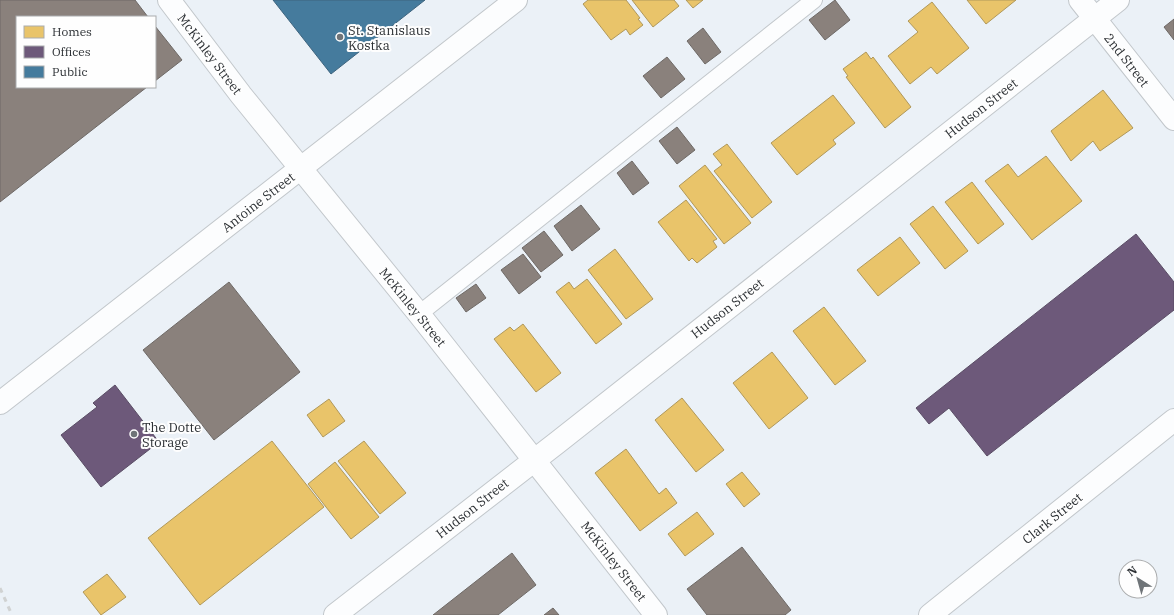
<svg xmlns="http://www.w3.org/2000/svg" width="1174" height="615" font-family="'IBM Plex Serif',serif">
  <style>
    .homes { fill: #e9c46a; stroke: #b0985a }
    .offices { fill: #6d597a; stroke: #5a4d65 }
    .public { fill: #457b9d; stroke: #3e647e }
    .industry { fill: #8a817c; stroke: #6e6966 }
    .lines { fill: none; stroke-linecap: round; stroke-linejoin: round }
    .lane-casing { stroke: #c2c7cb; stroke-width: 18 }
    .street-casing { stroke: #c2c7cb; stroke-width: 24 }
    .lane { stroke: #fcfdfe; stroke-width: 16 }
    .street { stroke: #fcfdfe; stroke-width: 22 }
    .rail { stroke: #d0d2d2; stroke-width: 3; stroke-dasharray: 5 5; stroke-linecap: butt }
    .poi-dot { fill: #6f7478; stroke: #fefefe; stroke-width: 1.5 }
    .labels { text-anchor: middle; stroke-width: 4; stroke-linejoin: round; paint-order: stroke }
    .poi-label { font-size: 13px; fill: #2c3034; stroke: #fefefe; text-anchor: start }
    .street-label { font-size: 13px; fill: #2c3034; stroke: #fefefe }
  </style>
  <rect width="100%" height="100%" fill="#ebf1f7"/>
  <g class="homes">
    <path d="M588 0H626L640 18 638 19 643 25 630 35 626 29 611 40 583 4Z"/>
    <path d="M632 0H674L679 6 653 27Z"/>
    <path d="M686 0H703L693 8Z"/>
    <path d="M967 0H1016L986 24Z"/>
    <path d="M932 2 969 48 937 74 931 67 910 84 888 56 918 32 908 21Z"/>
    <path d="M866 52 871 59 873 57 911 107 885 128 846 77 848 76 843 69Z"/>
    <path d="M1103 90 1133 128 1100 151 1093 141 1071 161 1051 131Z"/>
    <path d="M833 95 855 123 833 140 836 144 797 175 771 143Z"/>
    <path d="M727 144 772 202 752 218 714 171 722 165 713 154Z"/>
    <path d="M1046 156 1082 201 1032 240 985 181 1008 164 1018 177Z"/>
    <path d="M705 165 751 223 724 244 679 186Z"/>
    <path d="M972 182 1004 224 978 244 945 202Z"/>
    <path d="M686 200 717 239 713 241 717 247 697 263 692 258 689 261 658 222Z"/>
    <path d="M933 206 968 251 945 269 910 224Z"/>
    <path d="M900 237 920 263 878 296 857 270Z"/>
    <path d="M615 249 653 299 626 319 588 270Z"/>
    <path d="M587 279 622 324 596 344 556 292 569 282 574 289Z"/>
    <path d="M824 307 866 361 835 385 793 331Z"/>
    <path d="M523 324 561 373 536 392 494 339 510 327 514 331Z"/>
    <path d="M772 352 808 398 769 429 733 383Z"/>
    <path d="M682 398 724 450 696 472 655 420Z"/>
    <path d="M329 399 345 421 323 437 307 415Z"/>
    <path d="M272 441 324 507 200 605 148 538Z"/>
    <path d="M364 441 406 493 380 514 338 461Z"/>
    <path d="M626 449 659 494 666 488 677 503 640 531 595 473Z"/>
    <path d="M335 462 379 517 351 539 308 484Z"/>
    <path d="M742 472 760 494 744 507 726 484Z"/>
    <path d="M697 512 714 534 685 556 668 534Z"/>
    <path d="M107 574 126 597 101 615 83 592Z"/>
  </g>
  <g class="offices">
    <path d="M1136 234 1174 282V310L987 456 949 408 929 424 916 408Z"/>
    <path d="M115 385 159 442 101 487 61 435 97 407 93 403Z"/>
  </g>
  <path class="public" d="M273 0H425L331 74Z"/>
  <g class="industry">
    <path d="M0 0H135L148 17H17V87H147L0 202Z"/>
    <path d="M835 0 850 20 825 40 809 20Z"/>
    <path d="M1174 19V40L1164 27Z"/>
    <path d="M155 26 182 60 155 81Z"/>
    <path d="M703 28 721 52 705 64 687 41Z"/>
    <path d="M667 57 685 79 661 98 643 76Z"/>
    <path d="M677 127 695 150 677 164 659 141Z"/>
    <path d="M632 161 649 183 633 195 617 173Z"/>
    <path d="M581 205 600 229 572 251 554 226Z"/>
    <path d="M544 231 563 255 541 272 522 248Z"/>
    <path d="M523 254 541 277 519 294 501 270Z"/>
    <path d="M229 282 300 372 214 440 143 350Z"/>
    <path d="M476 284 486 298 466 312 456 298Z"/>
    <path d="M742 547 791 610 785 615H707L687 589Z"/>
    <path d="M512 553 536 585 498 615H433Z"/>
    <path d="M553 608 559 615H544Z"/>
  </g>
  <g class="lines">
    <defs>
      <path id="lane" d="M419 314 814 0"/>
      <g id="street">
        <path d="M169 0 241 95 419 314 656 615"/>
        <path d="M1080 0 1174 119"/>
        <path d="M0 403 516 0"/>
        <path d="M335 615 558 442 1118 0"/>
        <path d="M930 615 1174 420"/>
      </g>
    </defs>
    <use href="#lane" class="lane-casing"/>
    <use href="#street" class="street-casing"/>
    <use href="#lane" class="lane"/>
    <use href="#street" class="street"/>
    <path class="rail" d="M0 588 12 615"/>
  </g>
  <g class="poi-dot">
    <circle cx="340" cy="37" r="4"/>
    <circle cx="134" cy="434" r="4"/>
  </g>
  <g class="labels">
    <g class="poi-label">
      <text x="348" y="35">St. Stanislaus<tspan x="348" dy="15">Kostka</tspan></text>
      <text x="142" y="432">The Dotte<tspan x="142" dy="15">Storage</tspan></text>
    </g>
    <g class="street-label">
      <text transform="translate(210 54) rotate(53)" y="5">McKinley Street</text>
      <text transform="translate(1127 60) rotate(52)" y="5">2nd Street</text>
      <text transform="translate(981 108) rotate(-38)" y="5">Hudson Street</text>
      <text transform="translate(258 202) rotate(-38)" y="5">Antoine Street</text>
      <text transform="translate(413 307) rotate(51)" y="5">McKinley Street</text>
      <text transform="translate(727 308) rotate(-38)" y="5">Hudson Street</text>
      <text transform="translate(472 508) rotate(-38)" y="5">Hudson Street</text>
      <text transform="translate(1052 518) rotate(-39)" y="5">Clark Street</text>
      <text transform="translate(614 561) rotate(52)" y="5">McKinley Street</text>
    </g>
  </g>
  <rect x="16" y="16" width="140" height="72" fill="#fefefe" stroke="#aaacad"/>
  <rect x="24" y="26" width="20" height="12" fill="#e9c46a" stroke="#aaacad"/>
  <text x="52" y="36" font-size="12" fill="#2c3034">Homes</text>
  <rect x="24" y="46" width="20" height="12" fill="#6d597a" stroke="#aaacad"/>
  <text x="52" y="56" font-size="12" fill="#2c3034">Offices</text>
  <rect x="24" y="66" width="20" height="12" fill="#457b9d" stroke="#aaacad"/>
  <text x="52" y="76" font-size="12" fill="#2c3034">Public</text>
  <g transform="translate(1138 579) rotate(323)"><circle r="19" fill="#fefefe" stroke="#aaacad"/>
  <path d="M0-3L7 15L0 10L-7 15Z" fill="#6f7478"/>
  <text y="-6" font-size="11" font-weight="bold" text-anchor="middle" fill="#2c3034">N</text>
  </g>
</svg>
